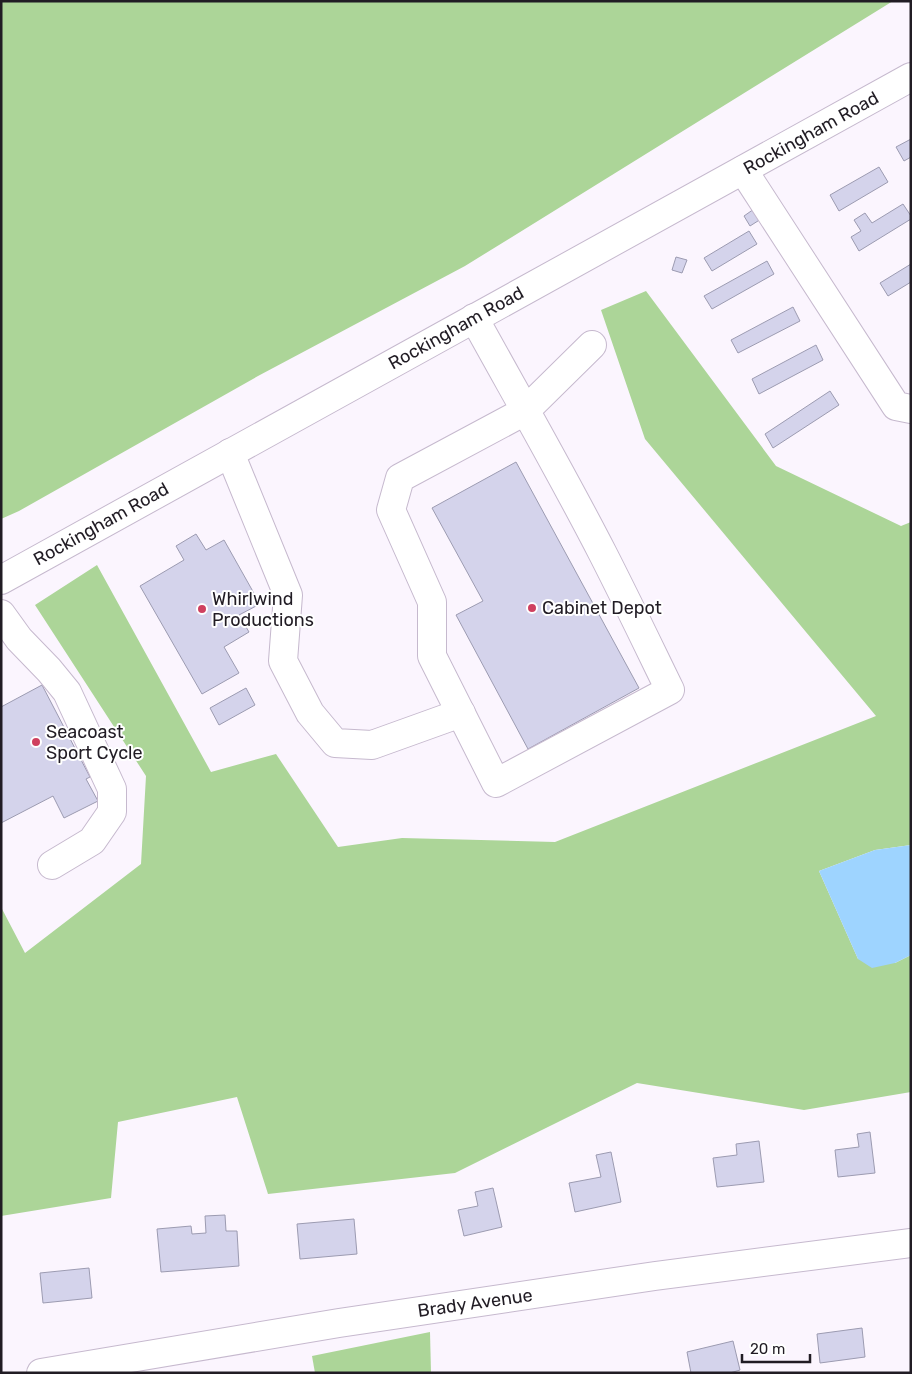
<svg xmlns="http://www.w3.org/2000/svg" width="912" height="1374" font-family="Rubik,sans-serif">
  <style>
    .green { fill: #acd598 }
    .water { fill: #9ed4ff }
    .building { fill: #d4d3eb; stroke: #9c9bb1 }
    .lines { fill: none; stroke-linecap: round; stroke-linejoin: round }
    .minor-casing { stroke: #c6b9ce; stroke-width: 30 }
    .major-casing { stroke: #c6b9ce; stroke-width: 30 }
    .minor { stroke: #fff; stroke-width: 28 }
    .major { stroke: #fff; stroke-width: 28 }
    .poi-dot { fill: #cf405f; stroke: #fff; stroke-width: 2 }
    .labels { text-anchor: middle; stroke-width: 4; stroke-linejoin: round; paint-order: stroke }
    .street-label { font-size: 18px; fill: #211c24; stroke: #fff }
    .poi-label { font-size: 18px; fill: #211c24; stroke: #fff; text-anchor: start }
  </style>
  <rect width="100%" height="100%" fill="#fbf5fe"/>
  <g class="green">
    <path d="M1 1H893L465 266 258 376 19 511 1 519Z"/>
    <path d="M646 291 776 466 901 526 911 522V845L875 850 819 871 858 959 895 963 911 955V1092L804 1110 637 1083 455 1173 268 1194 237 1097 118 1122 111 1198 1 1216V907L25 953 141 864 146 776 35 605 97 565 211 772 276 754 338 847 402 838 555 842 876 716 645 439 601 310Z"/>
    <path d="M430 1332 431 1373H315L312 1356Z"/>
  </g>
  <path class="water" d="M911 845V955L895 963 872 968 858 959 819 871 875 850Z"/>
  <g class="building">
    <path d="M911 139V157L904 161 896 147Z"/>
    <path d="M879 167 888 182 839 211 830 195Z"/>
    <path d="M903 204 911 216V219L859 251 851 237 861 231 854 220 865 213 872 223Z"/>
    <path d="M754 209 761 219 750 226 744 216Z"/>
    <path d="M749 231 757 244 712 271 704 258Z"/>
    <path d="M676 257 687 260 682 273 672 270Z"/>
    <path d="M767 261 774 274 712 309 704 296Z"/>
    <path d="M911 264V282L888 296 880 283Z"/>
    <path d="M793 307 800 321 738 353 731 340Z"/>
    <path d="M816 345 823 360 759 394 752 379Z"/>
    <path d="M830 391 839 405 773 448 765 434Z"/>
    <path d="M516 462 639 688 528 749 456 615 483 601 432 508Z"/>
    <path d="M196 534 206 550 224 540 260 604 239 615 249 632 224 647 239 673 202 694 140 586 184 560 176 546Z"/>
    <path d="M42 685 90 777 86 779 98 801 64 818 53 796 1 823V707Z"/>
    <path d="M246 688 255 705 219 725 210 708Z"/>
    <path d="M870 1132 875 1173 838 1177 835 1150 859 1147 857 1134Z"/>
    <path d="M759 1141 764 1182 717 1187 713 1158 737 1155 736 1144Z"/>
    <path d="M611 1152 621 1202 575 1212 569 1183 601 1177 596 1155Z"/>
    <path d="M493 1188 502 1227 464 1236 458 1210 478 1206 475 1192Z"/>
    <path d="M225 1215 226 1231H237L239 1266 161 1272 157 1229 191 1226 192 1234 206 1233 205 1216Z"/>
    <path d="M354 1219 357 1254 300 1259 297 1224Z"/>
    <path d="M89 1268 92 1298 43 1303 40 1273Z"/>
    <path d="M862 1328 865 1357 820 1363 817 1334Z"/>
    <path d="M733 1341 740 1370 730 1373H691L687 1352Z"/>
  </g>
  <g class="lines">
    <defs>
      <g id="minor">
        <path d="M743 170 896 406 911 409"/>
        <path d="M474 318C517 396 562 474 603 554 626 599 648 645 670 690L496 783 432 656V602L391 510 400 478 525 411 592 345"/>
        <path d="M230 453 288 595 283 661 310 713 335 743 372 745 461 713"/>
        <path d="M1 614 19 639 49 670 67 692 112 789V812L92 841 52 865"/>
        <path d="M41 1373 339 1323 655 1276 911 1243"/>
      </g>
      <path id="major" d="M1 580 911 77"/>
    </defs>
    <use href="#minor" class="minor-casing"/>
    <use href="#major" class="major-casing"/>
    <use href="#minor" class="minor"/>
    <use href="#major" class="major"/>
  </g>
  <g class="poi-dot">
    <circle cx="532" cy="608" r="5"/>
    <circle cx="202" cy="609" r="5"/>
    <circle cx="36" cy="742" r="5"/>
  </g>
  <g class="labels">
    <g class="street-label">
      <text transform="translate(811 133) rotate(-29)" y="6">Rockingham Road</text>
      <text transform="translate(456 328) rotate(-29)" y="6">Rockingham Road</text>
      <text transform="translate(101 524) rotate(-29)" y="6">Rockingham Road</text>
      <text transform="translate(475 1303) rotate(-8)" y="6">Brady Avenue</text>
    </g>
    <g class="poi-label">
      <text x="212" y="605">Whirlwind<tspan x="212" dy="21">Productions</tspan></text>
      <text x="542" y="614">Cabinet Depot</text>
      <text x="46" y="738">Seacoast<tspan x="46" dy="21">Sport Cycle</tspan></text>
    </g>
  </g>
  <rect width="912" height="1374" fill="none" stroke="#211c24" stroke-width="5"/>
  <path d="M742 1354v8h68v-8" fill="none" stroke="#211c24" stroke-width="2.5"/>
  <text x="750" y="1354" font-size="15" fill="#211c24" stroke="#ffffff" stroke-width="4" paint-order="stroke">20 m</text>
</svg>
